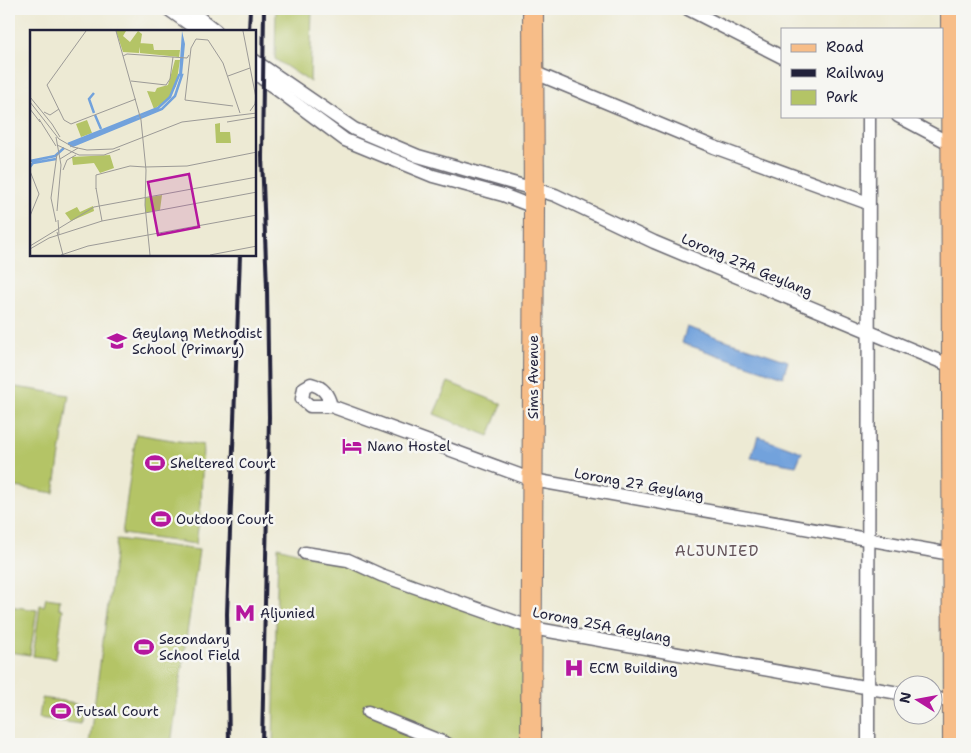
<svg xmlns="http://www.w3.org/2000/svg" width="971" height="753" font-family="'Shantell Sans',sans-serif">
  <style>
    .green { fill: #b4c466; stroke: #6b7350 }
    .water { fill: #72a2dc; stroke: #4a628c }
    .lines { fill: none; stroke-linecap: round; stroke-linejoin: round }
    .minor-casing { stroke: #696871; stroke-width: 15 }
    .primary-casing { stroke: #696871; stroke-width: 22 }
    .minor { stroke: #fff; stroke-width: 12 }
    .primary { stroke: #f7bd88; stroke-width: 20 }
    .rail { stroke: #22223b; stroke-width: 4 }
    .labels { text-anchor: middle; stroke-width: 5; stroke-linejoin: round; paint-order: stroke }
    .street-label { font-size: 14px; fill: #22223b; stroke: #f6f6f2 }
    .poi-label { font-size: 14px; fill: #22223b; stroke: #f6f6f2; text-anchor: start }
    .neighbourhood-label { font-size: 15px; letter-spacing: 1px; fill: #635359; stroke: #f6f6f2 }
    .inset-river { fill: none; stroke: #72a2dc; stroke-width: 2.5 }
    .inset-road { fill: none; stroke: #9c9a97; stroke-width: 1 }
    .view { fill: #b5179e; fill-opacity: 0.15; stroke: #b5179e; stroke-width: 2.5 }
    .inset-edge { fill: none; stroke: #22223b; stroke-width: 2.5 }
  </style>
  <rect width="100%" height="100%" fill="#f6f6f2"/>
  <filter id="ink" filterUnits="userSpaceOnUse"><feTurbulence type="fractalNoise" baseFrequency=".02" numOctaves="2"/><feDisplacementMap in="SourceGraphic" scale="10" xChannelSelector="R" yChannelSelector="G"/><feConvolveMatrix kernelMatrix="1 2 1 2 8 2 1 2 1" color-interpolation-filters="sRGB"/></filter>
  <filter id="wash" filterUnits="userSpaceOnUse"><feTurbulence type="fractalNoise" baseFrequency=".0096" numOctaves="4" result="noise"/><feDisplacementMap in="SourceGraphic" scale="20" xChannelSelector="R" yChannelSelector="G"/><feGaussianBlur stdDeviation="1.12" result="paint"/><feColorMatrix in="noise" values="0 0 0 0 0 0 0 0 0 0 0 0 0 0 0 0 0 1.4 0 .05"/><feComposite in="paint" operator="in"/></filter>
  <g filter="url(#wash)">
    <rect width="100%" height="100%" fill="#edead4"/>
    <g class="green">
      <path d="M276 9H312L310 82 275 59Z"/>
      <path d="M448 382 502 404 489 436 434 414Z"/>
      <path d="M9 386 69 395 54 493 9 486Z"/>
      <path d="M136 434 203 445 201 505 196 544 122 534Z"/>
      <path d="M117 539 199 550 171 744H89Z"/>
      <path d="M278 547 399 581 532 628 531 744H273Z"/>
      <path d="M46 598 60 600 59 608 63 609 56 659 33 656 40 605 44 606Z"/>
      <path d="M9 606 37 610 30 655 9 652Z"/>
      <path d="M42 698 83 704 80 724 39 718Z"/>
    </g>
    <g class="water">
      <path d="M687 327 788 361 783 377 682 343Z"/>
      <path d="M758 436 802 452 796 466 751 458Z"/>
    </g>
  </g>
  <g filter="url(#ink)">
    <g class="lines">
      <defs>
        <g id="minor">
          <path d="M168 9 199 31"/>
          <path d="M188 9 216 31"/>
          <path d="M688 9 782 57"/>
          <path d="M255 61 354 129 418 156 555 195 654 242 951 366"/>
          <path d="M533 72 714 147 868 203"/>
          <path d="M255 73 345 140 433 176 503 195 534 207"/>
          <path d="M898 116 951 144 962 145"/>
          <path d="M331 406C328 394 323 387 311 384L304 388 302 399 310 406H331L533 480 951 554"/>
          <path d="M305 553 348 560 381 575 532 628 904 694"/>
          <path d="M934 698 952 702"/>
          <path d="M368 712 447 744"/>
          <path d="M868 744 869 116"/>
        </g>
        <g id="primary">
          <path d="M951 9 953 744"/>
          <path d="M531 744 534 207 533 9"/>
        </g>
      </defs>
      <use href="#minor" class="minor-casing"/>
      <use href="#primary" class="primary-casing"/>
      <use href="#minor" class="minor"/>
      <use href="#primary" class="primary"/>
      <g class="rail">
        <path d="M249 31 250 9"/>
        <path d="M229 744 227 614 240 255"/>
        <path d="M262 744 269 417 267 288 262 156 264 9"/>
      </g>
    </g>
  </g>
  <defs>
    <symbol id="school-bare" viewBox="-9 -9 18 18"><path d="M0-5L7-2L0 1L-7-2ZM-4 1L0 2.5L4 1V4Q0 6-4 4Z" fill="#b5179e" stroke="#f6f6f2" stroke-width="2.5" paint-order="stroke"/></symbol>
    <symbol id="hotel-bare" viewBox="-9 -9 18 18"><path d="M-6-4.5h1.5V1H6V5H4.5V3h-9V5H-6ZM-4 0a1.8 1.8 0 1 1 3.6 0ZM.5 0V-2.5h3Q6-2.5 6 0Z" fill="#b5179e" stroke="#f6f6f2" stroke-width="2.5" paint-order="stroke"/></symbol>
    <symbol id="stadium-bare" viewBox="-9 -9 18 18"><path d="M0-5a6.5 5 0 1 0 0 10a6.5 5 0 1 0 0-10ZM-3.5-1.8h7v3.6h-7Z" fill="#b5179e" stroke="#f6f6f2" stroke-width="2.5" paint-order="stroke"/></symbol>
    <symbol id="metro-bare" viewBox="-9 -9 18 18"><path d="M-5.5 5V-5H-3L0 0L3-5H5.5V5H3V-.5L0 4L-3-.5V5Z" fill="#b5179e" stroke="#f6f6f2" stroke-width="2.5" paint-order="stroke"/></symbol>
    <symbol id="hospital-bare" viewBox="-9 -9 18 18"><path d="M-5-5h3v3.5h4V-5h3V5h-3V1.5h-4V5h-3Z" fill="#b5179e" stroke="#f6f6f2" stroke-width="2.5" paint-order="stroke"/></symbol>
  </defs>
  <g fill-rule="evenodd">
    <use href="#school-bare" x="103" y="327" width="28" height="28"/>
    <use href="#hotel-bare" x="338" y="432" width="28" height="28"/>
    <use href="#stadium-bare" x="141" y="449" width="28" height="28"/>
    <use href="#stadium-bare" x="147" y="505" width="28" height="28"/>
    <use href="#metro-bare" x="231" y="599" width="28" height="28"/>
    <use href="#stadium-bare" x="130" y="633" width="28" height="28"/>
    <use href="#hospital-bare" x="560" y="654" width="28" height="28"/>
    <use href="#stadium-bare" x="47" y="697" width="28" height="28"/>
  </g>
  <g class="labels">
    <g class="street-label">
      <text transform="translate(747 265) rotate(23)" y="5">Lorong 27A Geylang</text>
      <text transform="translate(533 377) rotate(-90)" y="5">Sims Avenue</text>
      <text transform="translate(639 484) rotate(10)" y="5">Lorong 27 Geylang</text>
      <text transform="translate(602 625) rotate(11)" y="5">Lorong 25A Geylang</text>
    </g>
    <g class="poi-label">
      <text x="132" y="338">Geylang Methodist<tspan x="132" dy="16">School (Primary)</tspan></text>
      <text x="367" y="451">Nano Hostel</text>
      <text x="170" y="468">Sheltered Court</text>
      <text x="176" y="524">Outdoor Court</text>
      <text x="260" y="618">Aljunied</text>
      <text x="159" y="644">Secondary<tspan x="159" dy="16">School Field</tspan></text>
      <text x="589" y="673">ECM Building</text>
      <text x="76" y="716">Futsal Court</text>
    </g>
    <g class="neighbourhood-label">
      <text x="717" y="556">ALJUNIED</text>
    </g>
  </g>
  <g transform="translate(30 30)">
    <rect width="226" height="226" fill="#edead4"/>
    <path d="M86 1H96L93 6 100 12 108 1 112 4 109 23 93 22ZM110 13 123 14 124 20H150L149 27 110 23ZM145 30H150L146 56 137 70 124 79 117 61 125 62 127 58 138 55ZM57 90 62 103 51 107 46 94ZM190 93V102H200L201 113H186L185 94ZM80 125 84 138 70 143 64 133 43 135 42 127ZM132 165 130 180 115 183V168ZM63 176 64 181 41 191 35 183 47 177 50 182Z" fill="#b4c466"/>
    <path d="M152 1 155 14 152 45H149Z" fill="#72a2dc"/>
    <path class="inset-river" d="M64 63 59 69 64 83M65 85 71 99M38 114 128 78 140 67 149 45H152L145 66 132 79 42 116M40 116 106 89M0 131 25 126 34 118M0 137 3 133 26 129"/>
    <path class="inset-road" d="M56 1 17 55 34 90 41 94 106 69M86 1 111 90 116 140 115 175 120 225M213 1 226 68M93 26 97 24 157 28 159 25M198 46 220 38M101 51 136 55 140 49 143 27M0 67 22 94M0 72 29 109 43 117 57 120 83 119 152 92 227 83M203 76 155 70 161 18 166 9 178 10 193 33 210 83M0 79 10 92M220 81 225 74 226 66M14 82 20 85 29 79M9 89 26 116M197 92 227 87M22 94 30 107M26 107 31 135 27 181M27 115 49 125H74L90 119M30 129 48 118M115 137 157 136 227 122M33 140 37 130 46 125M0 141 9 164 0 186M66 158 72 191M66 159V145L100 136 115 137M28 190 29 205M26 192 21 168 27 124M27 202 33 225M0 216 64 177 227 147M0 219 19 208 72 191 227 162M31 225 58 216 227 185M180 225 227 216"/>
    <path class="view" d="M159 144 169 197 128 205 118 152Z"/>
    <rect width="226" height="226" class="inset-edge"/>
  </g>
  <rect width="971" height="753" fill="none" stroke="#f6f6f2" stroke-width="30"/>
  <rect x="781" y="28" width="162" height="90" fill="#f6f6f2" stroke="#a1a1a9"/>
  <rect x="791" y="44" width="25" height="8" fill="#f7bd88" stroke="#a1a1a9"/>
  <text x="826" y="52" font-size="15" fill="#22223b">Road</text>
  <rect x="791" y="69" width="25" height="8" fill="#22223b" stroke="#a1a1a9"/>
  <text x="826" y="78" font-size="15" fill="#22223b">Railway</text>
  <rect x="791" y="90" width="25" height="15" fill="#b4c466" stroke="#a1a1a9"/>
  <text x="826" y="102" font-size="15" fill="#22223b">Park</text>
  <g transform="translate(918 700) rotate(281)"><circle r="24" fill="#f6f6f2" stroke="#a1a1a9"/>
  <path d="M0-4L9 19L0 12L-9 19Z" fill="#b5179e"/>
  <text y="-8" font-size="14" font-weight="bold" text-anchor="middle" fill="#22223b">N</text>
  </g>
</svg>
